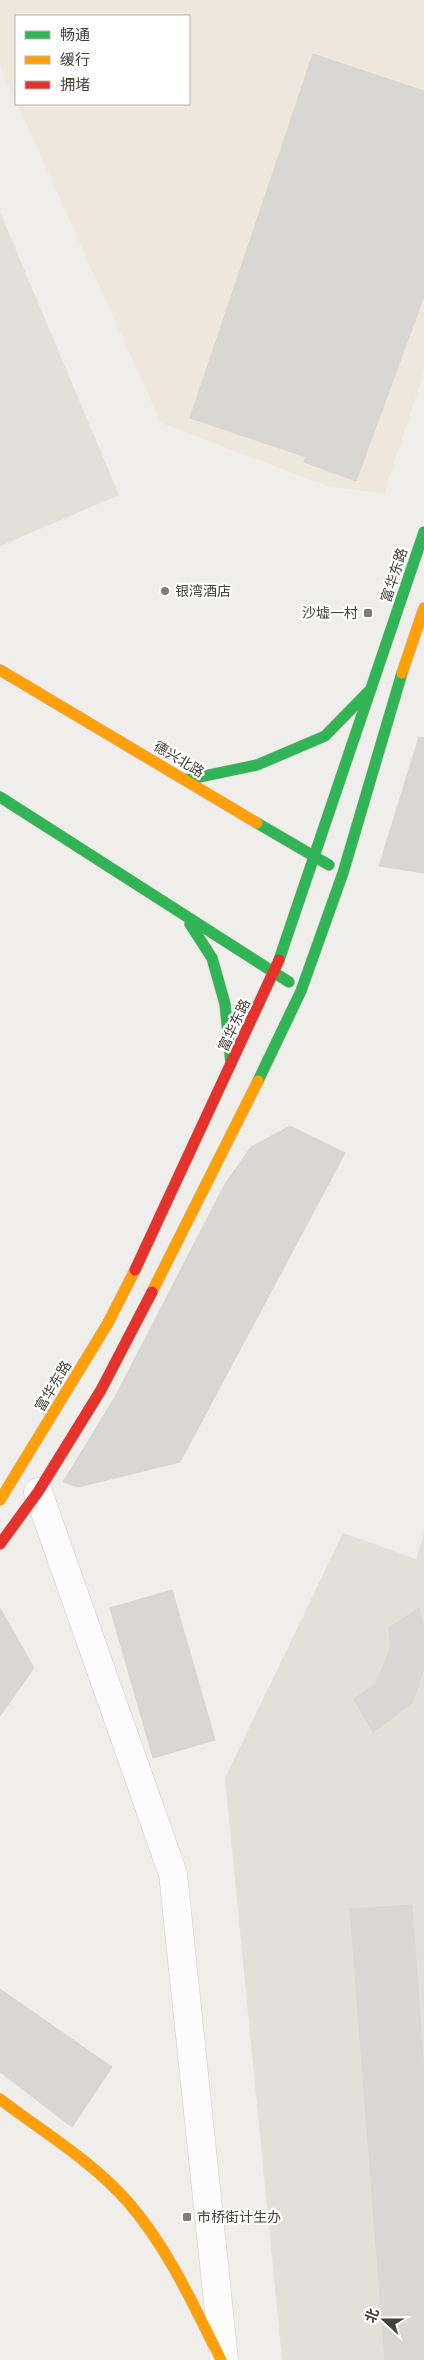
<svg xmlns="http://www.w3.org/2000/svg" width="424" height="2360" font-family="'Nunito Sans','Noto Sans SC',sans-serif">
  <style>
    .residential { fill: #e3e0d9 }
    .commercial { fill: #eee7dc }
    .building { fill: #d9d7d4; stroke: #d8d5d1 }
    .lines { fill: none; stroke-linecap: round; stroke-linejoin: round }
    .street-casing { stroke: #ceccc9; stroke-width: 29 }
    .fast-casing { stroke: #cecbc3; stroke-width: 12 }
    .slow-casing { stroke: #cecbc3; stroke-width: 12 }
    .jam-casing { stroke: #cecbc3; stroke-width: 12 }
    .street { stroke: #fdfcfc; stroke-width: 28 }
    .fast { stroke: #30b455; stroke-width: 11 }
    .slow { stroke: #ff9f0a; stroke-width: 11 }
    .jam { stroke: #e5322d; stroke-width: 11 }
    .poi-dot { fill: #817d77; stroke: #fff; stroke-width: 2 }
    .labels { text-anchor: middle; stroke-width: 4.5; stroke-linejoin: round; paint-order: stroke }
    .street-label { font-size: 14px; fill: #454038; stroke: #fff }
    .poi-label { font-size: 14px; fill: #454038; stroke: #fff; text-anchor: start }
  </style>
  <rect width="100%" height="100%" fill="#f0eeeb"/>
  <g class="residential">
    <path d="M0 212 119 495 0 546Z"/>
    <path d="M343 1533 416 1559 424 1533V2360H282L225 1778Z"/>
  </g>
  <path class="commercial" d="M0 0H424V372L384 494 327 486 161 423 17 104H189V16H16V102L0 66Z"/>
  <g class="building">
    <path d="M313 54 424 91V296L356 481 304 462 306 457 190 418Z"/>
    <path d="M419 737 424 738V873L379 866Z"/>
    <path d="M290 1126 345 1153 180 1462 78 1487 63 1482 115 1397 225 1184 251 1147Z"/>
    <path d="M172 1590 215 1740 153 1758 110 1608Z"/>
    <path d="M0 1608 34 1668 0 1716Z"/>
    <path d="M419 1608 424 1628V1669L412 1703 373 1732 354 1699 376 1684 391 1647 389 1628Z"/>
    <path d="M412 1905 424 2073V2360H385L350 1909Z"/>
    <path d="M0 1989 112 2067 72 2127 0 2072Z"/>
  </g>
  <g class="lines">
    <defs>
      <path id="street" d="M38 1492 173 1874 224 2360"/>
      <g id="fast">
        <path d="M185 780 257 765 325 736 368 692"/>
        <path d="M0 797 289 982"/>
        <path d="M257 823 329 865"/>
        <path d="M190 924 212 958 225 1004 231 1064"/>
        <path d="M279 960 424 532"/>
        <path d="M258 1081 301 991 343 873 402 673"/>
      </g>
      <g id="slow">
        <path d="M0 670 257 823"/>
        <path d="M402 673 424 608"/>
        <path d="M152 1292 258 1081"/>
        <path d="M0 1500 108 1323 135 1270"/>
        <path d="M0 2099C43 2132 92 2161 128 2202 168 2248 194 2306 221 2360"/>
      </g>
      <g id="jam">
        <path d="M135 1270 279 960"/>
        <path d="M0 1544 38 1492 101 1390 152 1292"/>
      </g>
    </defs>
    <use href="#street" class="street-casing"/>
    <use href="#fast" class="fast-casing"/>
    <use href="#slow" class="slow-casing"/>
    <use href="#jam" class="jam-casing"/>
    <use href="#street" class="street"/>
    <use href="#fast" class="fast"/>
    <use href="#slow" class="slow"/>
    <use href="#jam" class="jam"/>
  </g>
  <g class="poi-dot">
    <circle cx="165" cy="591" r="5"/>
    <rect x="363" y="608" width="10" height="10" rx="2.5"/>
    <rect x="182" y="2212" width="10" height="10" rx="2.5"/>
  </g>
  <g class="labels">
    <g class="street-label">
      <text transform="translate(394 575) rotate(-72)" y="5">富华东路</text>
      <text transform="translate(179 759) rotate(31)" y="5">德兴北路</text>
      <text transform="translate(234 1025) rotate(-65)" y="5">富华东路</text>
      <text transform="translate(53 1386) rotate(-59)" y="5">富华东路</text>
    </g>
    <g class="poi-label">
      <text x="175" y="596">银湾酒店</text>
      <text x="358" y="618" text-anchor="end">沙墟一村</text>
      <text x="197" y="2222">市桥街计生办</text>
    </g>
  </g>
  <rect x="15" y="15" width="175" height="90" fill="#ffffff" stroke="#b5b3af"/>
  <rect x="25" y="31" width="25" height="8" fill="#30b455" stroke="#b5b3af"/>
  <text x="60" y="40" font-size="15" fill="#454038">畅通</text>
  <rect x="25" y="56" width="25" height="8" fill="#ff9f0a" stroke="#b5b3af"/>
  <text x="60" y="65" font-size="15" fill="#454038">缓行</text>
  <rect x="25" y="81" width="25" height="8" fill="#e5322d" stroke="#b5b3af"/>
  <text x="60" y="90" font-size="15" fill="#454038">拥堵</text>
  <g transform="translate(384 2320) rotate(291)" stroke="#ffffff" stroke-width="4" paint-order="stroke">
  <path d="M0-4L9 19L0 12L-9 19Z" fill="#454038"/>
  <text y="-8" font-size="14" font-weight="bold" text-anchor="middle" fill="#454038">北</text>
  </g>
</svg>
